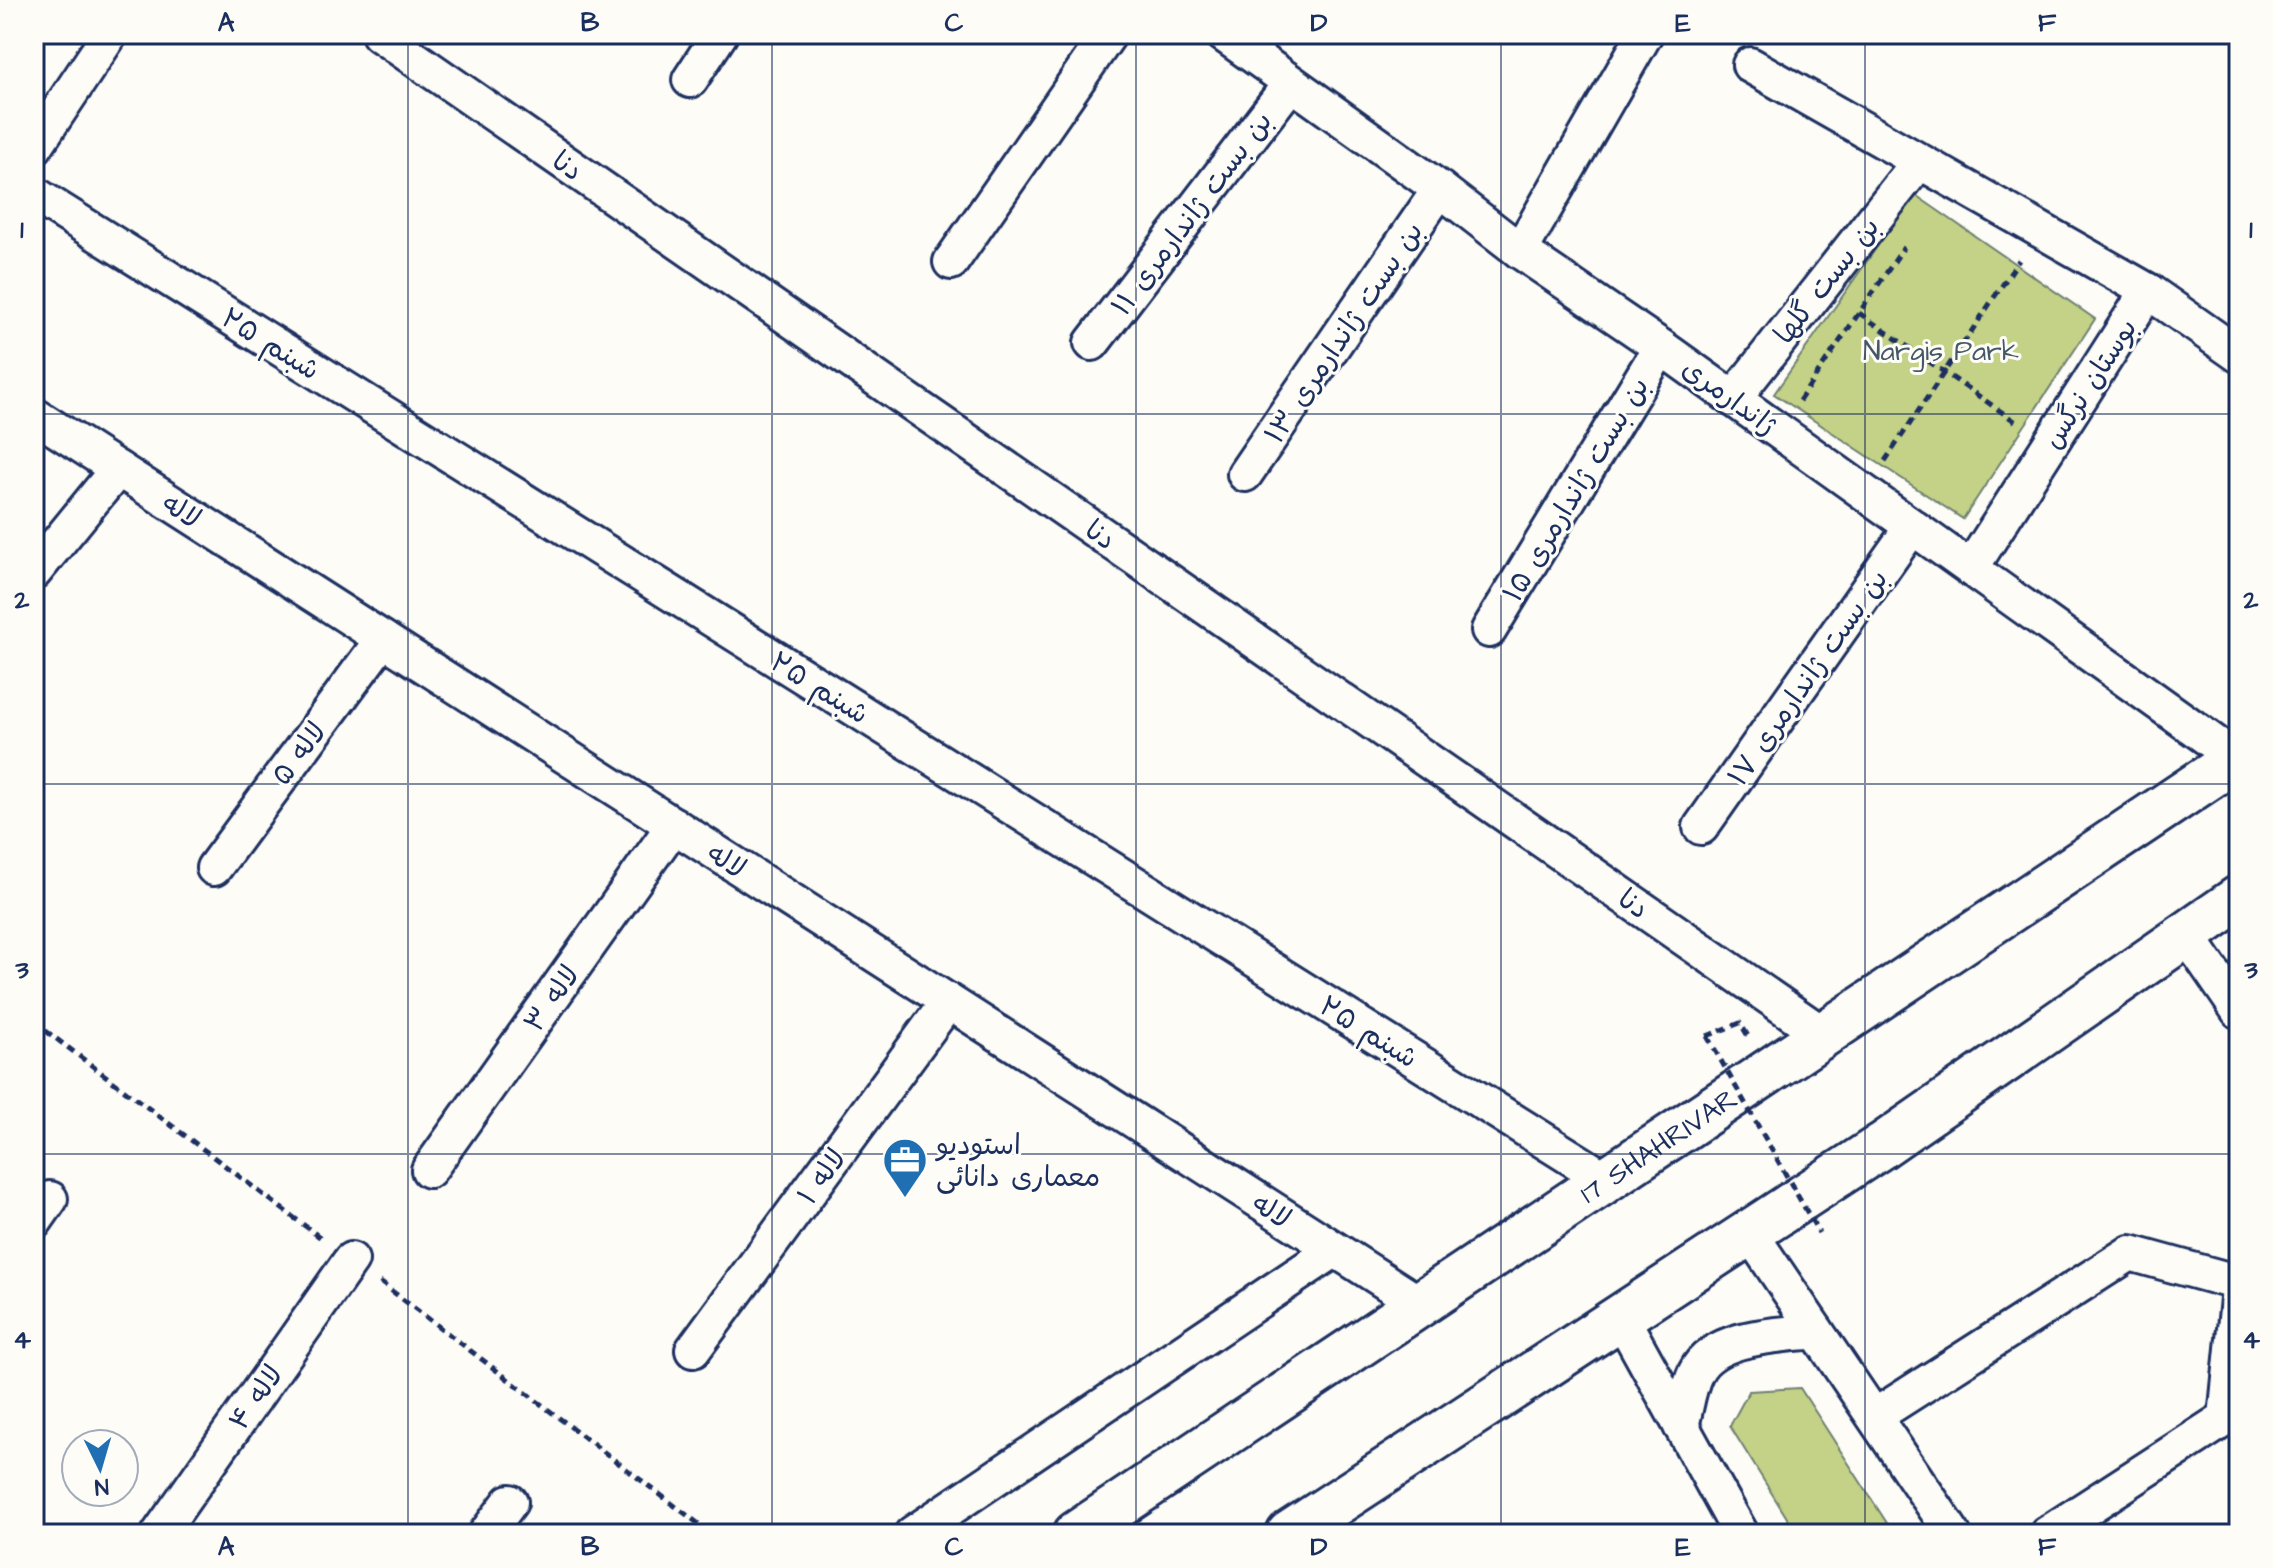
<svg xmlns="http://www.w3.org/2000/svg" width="2273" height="1568" font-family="'Architects Daughter','Playpen Sans Arabic',sans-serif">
  <rect width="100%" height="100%" fill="#fdfcf7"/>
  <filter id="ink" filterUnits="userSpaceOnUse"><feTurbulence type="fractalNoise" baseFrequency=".0125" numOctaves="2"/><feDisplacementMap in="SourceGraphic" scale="16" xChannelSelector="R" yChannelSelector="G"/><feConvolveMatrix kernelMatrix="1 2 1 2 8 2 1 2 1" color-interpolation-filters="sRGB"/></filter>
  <g filter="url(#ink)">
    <!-- green -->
    <g fill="#c3d286" stroke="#6f8072" stroke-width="2">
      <path d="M1914,194L2095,319L1963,519L1774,394Z"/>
      <path d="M1800,1388L1894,1534H1797L1730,1426L1749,1391Z"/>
    </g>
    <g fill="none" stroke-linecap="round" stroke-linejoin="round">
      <!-- street casing -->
      <g stroke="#1b2f5e" stroke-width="40">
        <g id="street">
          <path d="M379,34L1824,1035"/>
          <path d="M1223,34L1440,189L1520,251L1661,347L2237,759"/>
          <path d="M1750,65L2148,291"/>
          <path d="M690,80L720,34"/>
          <path d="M34,148L110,34"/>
          <path d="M34,194L1607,1180"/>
          <path d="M1520,251L1645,34"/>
          <path d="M951,262L1109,34"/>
          <path d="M1092,343L1291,83"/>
          <path d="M1733,399L1919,162"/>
          <path d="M34,415L1420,1304"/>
          <path d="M1245,474L1440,189"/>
          <path d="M1971,568L2148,291L2239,355"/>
          <path d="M34,572L118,469"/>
          <path d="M1489,630L1661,347"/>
          <path d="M1701,827L1912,527"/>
          <path d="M214,868L383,639"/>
          <path d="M2186,934L2239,1011"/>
          <path d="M429,1170L674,825"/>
          <path d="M34,1222L50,1199"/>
          <path d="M1750,1233L1953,1534"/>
          <path d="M1621,1317L1741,1534"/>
          <path d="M693,1350L948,1002"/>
          <path d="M1875,1416L2130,1253L2239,1283"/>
          <path d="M1681,1426C1686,1409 1688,1387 1696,1372C1714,1335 1781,1335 1816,1331"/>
          <path d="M159,1534L351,1260"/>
          <path d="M486,1534L510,1502"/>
          <path d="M912,1534L1334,1250"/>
          <path d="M2047,1534L2226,1418L2239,1289"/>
        </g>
      </g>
      <!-- primary casing -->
      <g stroke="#1b2f5e" stroke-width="50">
        <g id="primary">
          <path id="s1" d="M1076,1534L2239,757"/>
          <path d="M1289,1534L1883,1145L2239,898"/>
        </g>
      </g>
      <!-- path -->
      <g stroke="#1b2f5e" stroke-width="5" stroke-dasharray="8 6" stroke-linecap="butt">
        <path d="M1859,313L2019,424"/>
        <path d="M1799,401L1904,247"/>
        <path d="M1885,461L2019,260"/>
        <path d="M34,1022L321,1238"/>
        <path d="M1707,1036L1740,1023L1748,1036"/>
        <path d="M380,1282L712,1534"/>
      </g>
      <!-- street -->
      <use href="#street" stroke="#fdfcf7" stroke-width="34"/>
      <!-- primary -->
      <use href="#primary" stroke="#fdfcf7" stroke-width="44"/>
      <!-- path-bridge -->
      <path stroke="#1b2f5e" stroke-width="5" stroke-dasharray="8 6" stroke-linecap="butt" d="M1707,1036L1819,1233"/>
    </g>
  </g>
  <!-- grid -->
  <path fill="none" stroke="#1b2f5e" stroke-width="2" stroke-opacity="0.55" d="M408,34V1534M772,34V1534M1136,34V1534M1501,34V1534M1865,34V1534M34,414H2239M34,784H2239M34,1154H2239"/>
  <!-- icons -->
  <defs>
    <g id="office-pin" transform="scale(2.3)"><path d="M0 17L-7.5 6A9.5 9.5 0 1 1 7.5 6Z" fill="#1f6fb2" stroke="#fdfcf7"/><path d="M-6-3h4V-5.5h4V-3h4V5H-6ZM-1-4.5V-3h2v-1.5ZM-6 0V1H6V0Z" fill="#fff"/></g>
  </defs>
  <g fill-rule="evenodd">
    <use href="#office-pin" x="905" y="1160"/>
  </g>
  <g text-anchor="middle" stroke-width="6" stroke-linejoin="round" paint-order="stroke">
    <!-- street labels -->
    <g font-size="28" fill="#1b2f5e" stroke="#fdfcf7">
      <text transform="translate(568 165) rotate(35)" y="10">دنا</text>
      <text transform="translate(1191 213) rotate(-53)" y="10">بن بست ژاندارمری ۱۱</text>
      <text transform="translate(1826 280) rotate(-52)" y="10">بن بست گلها</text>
      <text transform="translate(1343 332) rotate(-56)" y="10">بن بست ژاندارمری ۱۳</text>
      <text transform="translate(271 343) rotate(32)" y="10">شبنم ۲۵</text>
      <text transform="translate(2089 383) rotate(-57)" y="10">بوستان نرگس</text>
      <text transform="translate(1730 396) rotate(36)" y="10">ژاندارمری</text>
      <text transform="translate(1575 489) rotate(-59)" y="10">بن بست ژاندارمری ۱۵</text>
      <text transform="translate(182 510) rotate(33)" y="10">لاله</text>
      <text transform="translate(1101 534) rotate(35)" y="10">دنا</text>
      <text transform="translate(1807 677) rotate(-55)" y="10">بن بست ژاندارمری ۱۷</text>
      <text transform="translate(820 687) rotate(32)" y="10">شبنم ۲۵</text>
      <text transform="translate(298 753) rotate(-53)" y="10">لاله ۵</text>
      <text transform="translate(727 860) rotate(33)" y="10">لاله</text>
      <text transform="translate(1634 903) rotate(35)" y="10">دنا</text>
      <text transform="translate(551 998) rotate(-55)" y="10">لاله ۳</text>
      <text transform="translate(1369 1031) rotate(32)" y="10">شبنم ۲۵</text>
      <text dy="10" stroke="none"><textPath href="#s1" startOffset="700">17 SHAHRIVAR</textPath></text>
      <text transform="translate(821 1176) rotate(-54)" y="10">لاله ۱</text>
      <text transform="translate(1272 1210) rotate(33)" y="10">لاله</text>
      <text transform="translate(255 1397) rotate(-55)" y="10">لاله ۴</text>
    </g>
    <!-- park labels -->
    <g font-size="28" fill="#455868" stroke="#fdfcf7">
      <text x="1941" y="360">Nargis Park</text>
    </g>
    <!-- poi labels -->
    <g font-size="28" fill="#1b2f5e" stroke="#fdfcf7" text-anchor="start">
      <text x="936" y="1154">استودیو<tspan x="936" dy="32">معماری دانائی</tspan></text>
    </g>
  </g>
  <!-- margin -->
  <rect width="2273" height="1568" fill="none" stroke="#fdfcf7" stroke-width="88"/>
  <!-- north arrow -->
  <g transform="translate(100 1468) rotate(175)"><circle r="38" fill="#fdfcf7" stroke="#a3aaba" stroke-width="2"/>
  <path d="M0-6L14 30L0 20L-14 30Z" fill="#1f6fb2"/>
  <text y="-12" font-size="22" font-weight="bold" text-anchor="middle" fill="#1b2f5e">N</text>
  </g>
  <rect x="44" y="44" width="2185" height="1480" fill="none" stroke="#1b2f5e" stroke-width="3"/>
  <g font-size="26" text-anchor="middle" font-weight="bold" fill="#1b2f5e">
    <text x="226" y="31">A</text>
    <text x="590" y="31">B</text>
    <text x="954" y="31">C</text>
    <text x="1319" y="31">D</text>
    <text x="1683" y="31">E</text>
    <text x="2047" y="31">F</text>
    <text x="22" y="238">1</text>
    <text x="2251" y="238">1</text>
    <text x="22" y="608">2</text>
    <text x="2251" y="608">2</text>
    <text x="22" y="978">3</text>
    <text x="2251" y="978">3</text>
    <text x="22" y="1348">4</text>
    <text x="2251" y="1348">4</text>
    <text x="226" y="1555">A</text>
    <text x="590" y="1555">B</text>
    <text x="954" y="1555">C</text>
    <text x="1319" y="1555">D</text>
    <text x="1683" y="1555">E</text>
    <text x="2047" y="1555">F</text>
  </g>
</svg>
